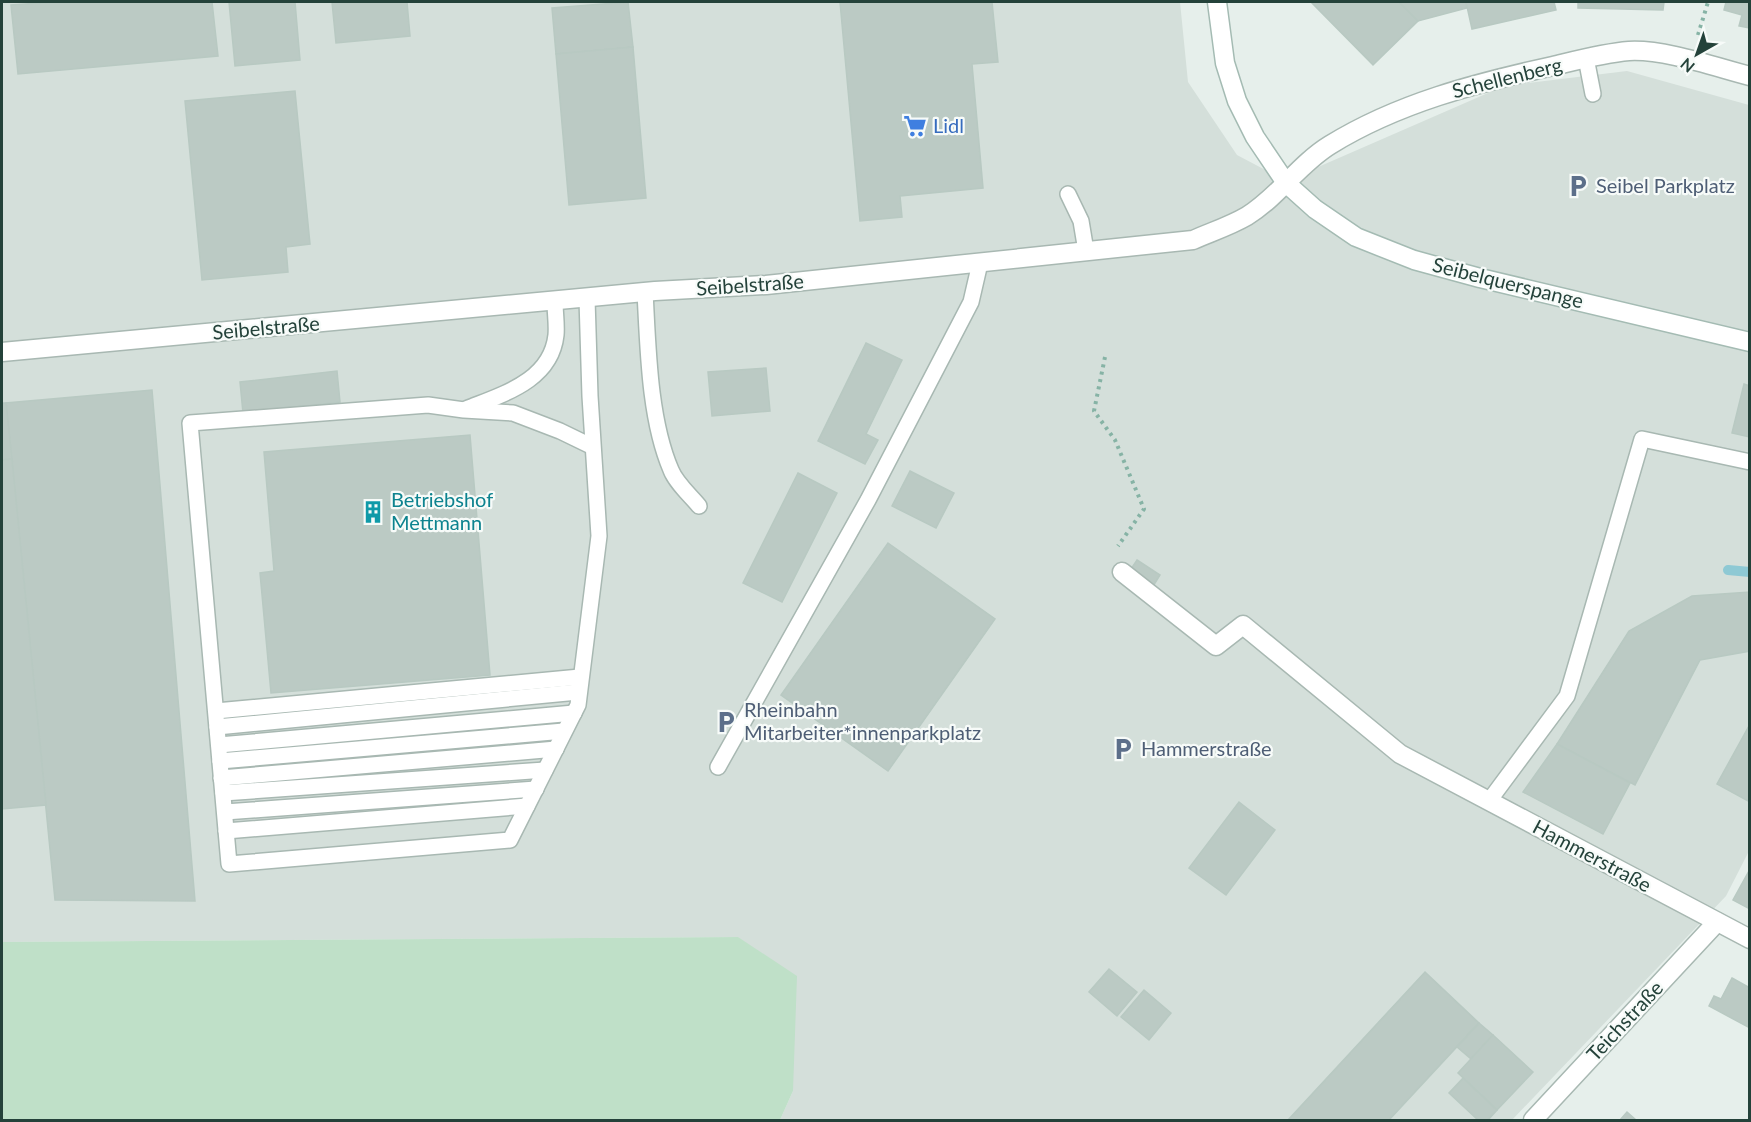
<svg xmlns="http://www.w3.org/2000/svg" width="1751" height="1122" font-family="Lato,sans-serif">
  <rect width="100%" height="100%" fill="#e6efeb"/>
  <!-- built -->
  <path fill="#d4dfda" d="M2,2H1180L1188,82L1237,155L1286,181L1504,86L1627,71L1749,105V851L1726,896L1512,1120H780L793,1091L738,937L2,942Z"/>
  <!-- green -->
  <path fill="#bfe0c8" d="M738,937L797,976L793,1091L780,1120H2V942Z"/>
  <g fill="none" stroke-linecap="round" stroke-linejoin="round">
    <!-- stream -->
    <path stroke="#8ec9d4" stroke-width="10" d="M1728,570L1750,572"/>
  </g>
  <!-- building -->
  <g fill="#bbcac4" stroke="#b8c9c2" stroke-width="1.5">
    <path d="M54,2H212L218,56L18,74L11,5Z"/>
    <path d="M229,2H295L300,60L235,66Z"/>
    <path d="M332,2H407L410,36L336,43Z"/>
    <path d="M628,2L633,47L556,54L552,8Z"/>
    <path d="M840,2H992L998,62L972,64L983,188L900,196L902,217L860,221Z"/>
    <path d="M1311,2H1399L1418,21L1373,65Z"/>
    <path d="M1399,2H1466L1467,8L1418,21Z"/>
    <path d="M1466,2H1554L1556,10L1472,29Z"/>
    <path d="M1578,2H1664L1663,10L1578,8Z"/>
    <path d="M1726,2H1750V28L1739,26L1742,15L1724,10Z"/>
    <path d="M633,47L646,198L569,205L556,54Z"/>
    <path d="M295,91L310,244L286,247L288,272L202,280L185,101Z"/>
    <path d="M866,343L902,360L866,434L878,440L865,464L818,441Z"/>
    <path d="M766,368L770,411L712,416L708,372Z"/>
    <path d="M337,371L340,402L243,413L240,382Z"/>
    <path d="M1744,384L1750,386V437L1732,433Z"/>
    <path d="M152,390L195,901L55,900L6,403Z"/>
    <path d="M2,403H6L12,459L2,460Z"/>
    <path d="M470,435L490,675L271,693L260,573L274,571L264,452Z"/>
    <path d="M12,459L46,805L2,809V460Z"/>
    <path d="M910,471L954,493L936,528L892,506Z"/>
    <path d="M798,473L837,493L782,602L743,583Z"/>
    <path d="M888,543L995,619L888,771L781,695Z"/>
    <path d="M1137,560L1160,575L1152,588L1129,572Z"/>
    <path d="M1750,592V651L1700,660L1635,785L1557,744L1629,631L1692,596Z"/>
    <path d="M1750,724V802L1717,784Z"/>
    <path d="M1557,744L1630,783L1603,834L1523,792Z"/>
    <path d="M1239,802L1275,830L1226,895L1189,868Z"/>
    <path d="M1750,869V909L1733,900Z"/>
    <path d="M1109,969L1137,992L1117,1016L1089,992Z"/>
    <path d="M1425,972L1479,1023L1389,1120H1288Z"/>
    <path d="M1732,978L1750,988V1028L1709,1006L1714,996L1721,999Z"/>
    <path d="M1144,990L1171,1013L1149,1040L1121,1017Z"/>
    <path d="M1479,1023L1493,1035L1471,1059L1457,1047Z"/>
    <path d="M1493,1035L1533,1072L1497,1110L1458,1073Z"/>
    <path d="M1463,1078L1497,1110L1488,1120H1478L1449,1093Z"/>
    <path d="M1627,1112L1636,1120H1620Z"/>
  </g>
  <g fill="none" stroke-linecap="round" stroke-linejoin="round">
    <!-- lane casing -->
    <g stroke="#a8b8b2" stroke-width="18">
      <g id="lane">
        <path d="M1586,58L1593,94"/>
        <path d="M1068,194L1081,221L1086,251"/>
        <path d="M645,292C648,347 649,419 671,470C676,483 690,495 699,506"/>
        <path d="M587,299L590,396L599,536L578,705L510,840L229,864L190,423L428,405L464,410L513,413L560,431L593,447"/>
        <path d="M466,409C503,394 551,381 556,335C557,324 555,313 555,302"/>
        <path d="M216,711L580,677"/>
        <path d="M217,727L578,692"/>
        <path d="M219,745L574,713"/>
        <path d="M220,761L564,731"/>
        <path d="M718,767L868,500L971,302L980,263"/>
        <path d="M221,778L556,749"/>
        <path d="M223,793L545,770"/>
        <path d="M1489,801L1567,696L1642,439L1750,462"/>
        <path d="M225,812L536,789"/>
        <path d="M226,831L527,806"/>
      </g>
    </g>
    <!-- street casing -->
    <g stroke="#a8b8b2" stroke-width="21">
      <g id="street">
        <path d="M2,352L655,291L766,285L1193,240C1211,232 1230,226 1247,216C1278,197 1299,164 1330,145C1398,103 1476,83 1553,66C1578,60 1604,53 1629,51C1665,49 1715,67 1750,76"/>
        <path d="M1122,572L1216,646L1243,625L1400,754L1750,939"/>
        <path d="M1533,1120L1717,922"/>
      </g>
    </g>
    <!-- secondary casing -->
    <g stroke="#a4bbb3" stroke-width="21">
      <path id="secondary" d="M1217,2L1225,63L1237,101L1255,137L1286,183L1315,209L1356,237L1414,260L1480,278L1750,342"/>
    </g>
    <!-- path -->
    <g stroke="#86b3a5" stroke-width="4" stroke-dasharray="3 4.5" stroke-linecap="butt">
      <path d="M1698,35L1708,2"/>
      <path d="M1105,357L1094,411L1115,440L1144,509L1118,546"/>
    </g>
    <!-- lane -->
    <use href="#lane" stroke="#fff" stroke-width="15"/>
    <!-- street -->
    <use href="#street" stroke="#fff" stroke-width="18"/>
    <!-- secondary -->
    <use href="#secondary" stroke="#fff" stroke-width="18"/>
  </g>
  <!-- icons -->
  <defs>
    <g id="supermarket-bare" transform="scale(1.8)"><path d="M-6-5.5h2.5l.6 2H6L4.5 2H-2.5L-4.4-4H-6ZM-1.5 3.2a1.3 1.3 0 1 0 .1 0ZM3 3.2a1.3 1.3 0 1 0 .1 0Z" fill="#3f7fe0" stroke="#f7fbf9" stroke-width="2.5" paint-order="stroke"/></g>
    <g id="parking-bare" transform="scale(1.8)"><path d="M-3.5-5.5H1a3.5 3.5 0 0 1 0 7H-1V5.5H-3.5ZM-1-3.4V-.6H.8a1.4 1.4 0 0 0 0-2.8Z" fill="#5c6f8a" stroke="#f7fbf9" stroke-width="2.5" paint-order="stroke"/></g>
    <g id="building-bare" transform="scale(1.8)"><path d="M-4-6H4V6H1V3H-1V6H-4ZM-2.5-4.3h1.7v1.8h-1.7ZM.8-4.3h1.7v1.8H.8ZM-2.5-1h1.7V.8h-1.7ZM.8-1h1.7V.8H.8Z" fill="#0f9aa8" stroke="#f7fbf9" stroke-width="2.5" paint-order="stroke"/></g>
  </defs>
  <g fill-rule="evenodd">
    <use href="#supermarket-bare" x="915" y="126"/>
    <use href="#parking-bare" x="1578" y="186"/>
    <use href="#building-bare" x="373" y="512"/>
    <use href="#parking-bare" x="726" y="722"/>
    <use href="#parking-bare" x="1123" y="749"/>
  </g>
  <g text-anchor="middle" stroke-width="4.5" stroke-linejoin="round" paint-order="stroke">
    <!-- street labels -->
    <g font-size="20" fill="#24423a" stroke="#f7fbf9">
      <text transform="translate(1507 78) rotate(-14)" y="7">Schellenberg</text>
      <text transform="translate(1508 283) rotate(14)" y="7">Seibelquerspange</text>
      <text transform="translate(750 285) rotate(-4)" y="7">Seibelstraße</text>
      <text transform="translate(266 328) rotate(-5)" y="7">Seibelstraße</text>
      <text transform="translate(1592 856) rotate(28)" y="7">Hammerstraße</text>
      <text transform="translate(1625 1021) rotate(-47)" y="7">Teichstraße</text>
    </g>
    <!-- shop labels -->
    <g font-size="20" fill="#366cbe" stroke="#f7fbf9" text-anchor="start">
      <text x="933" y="133">Lidl</text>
    </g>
    <!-- service labels -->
    <g font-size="20" fill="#4e5e75" stroke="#f7fbf9" text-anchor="start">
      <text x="1596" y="193">Seibel Parkplatz</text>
      <text x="744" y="717">Rheinbahn<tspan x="744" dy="23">Mitarbeiter*innenparkplatz</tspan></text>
      <text x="1141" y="756">Hammerstraße</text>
    </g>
    <!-- culture labels -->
    <g font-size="20" fill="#0d838f" stroke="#f7fbf9" text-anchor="start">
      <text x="391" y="507">Betriebshof<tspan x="391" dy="23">Mettmann</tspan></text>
    </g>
  </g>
  <!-- border -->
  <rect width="1751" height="1122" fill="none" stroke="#24423a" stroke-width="6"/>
  <!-- north arrow -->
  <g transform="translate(1697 54) rotate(220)" stroke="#f7fbf9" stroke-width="4.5" paint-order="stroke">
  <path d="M0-4.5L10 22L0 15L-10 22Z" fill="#24423a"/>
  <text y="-9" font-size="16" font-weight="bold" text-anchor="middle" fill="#24423a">N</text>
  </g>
</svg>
